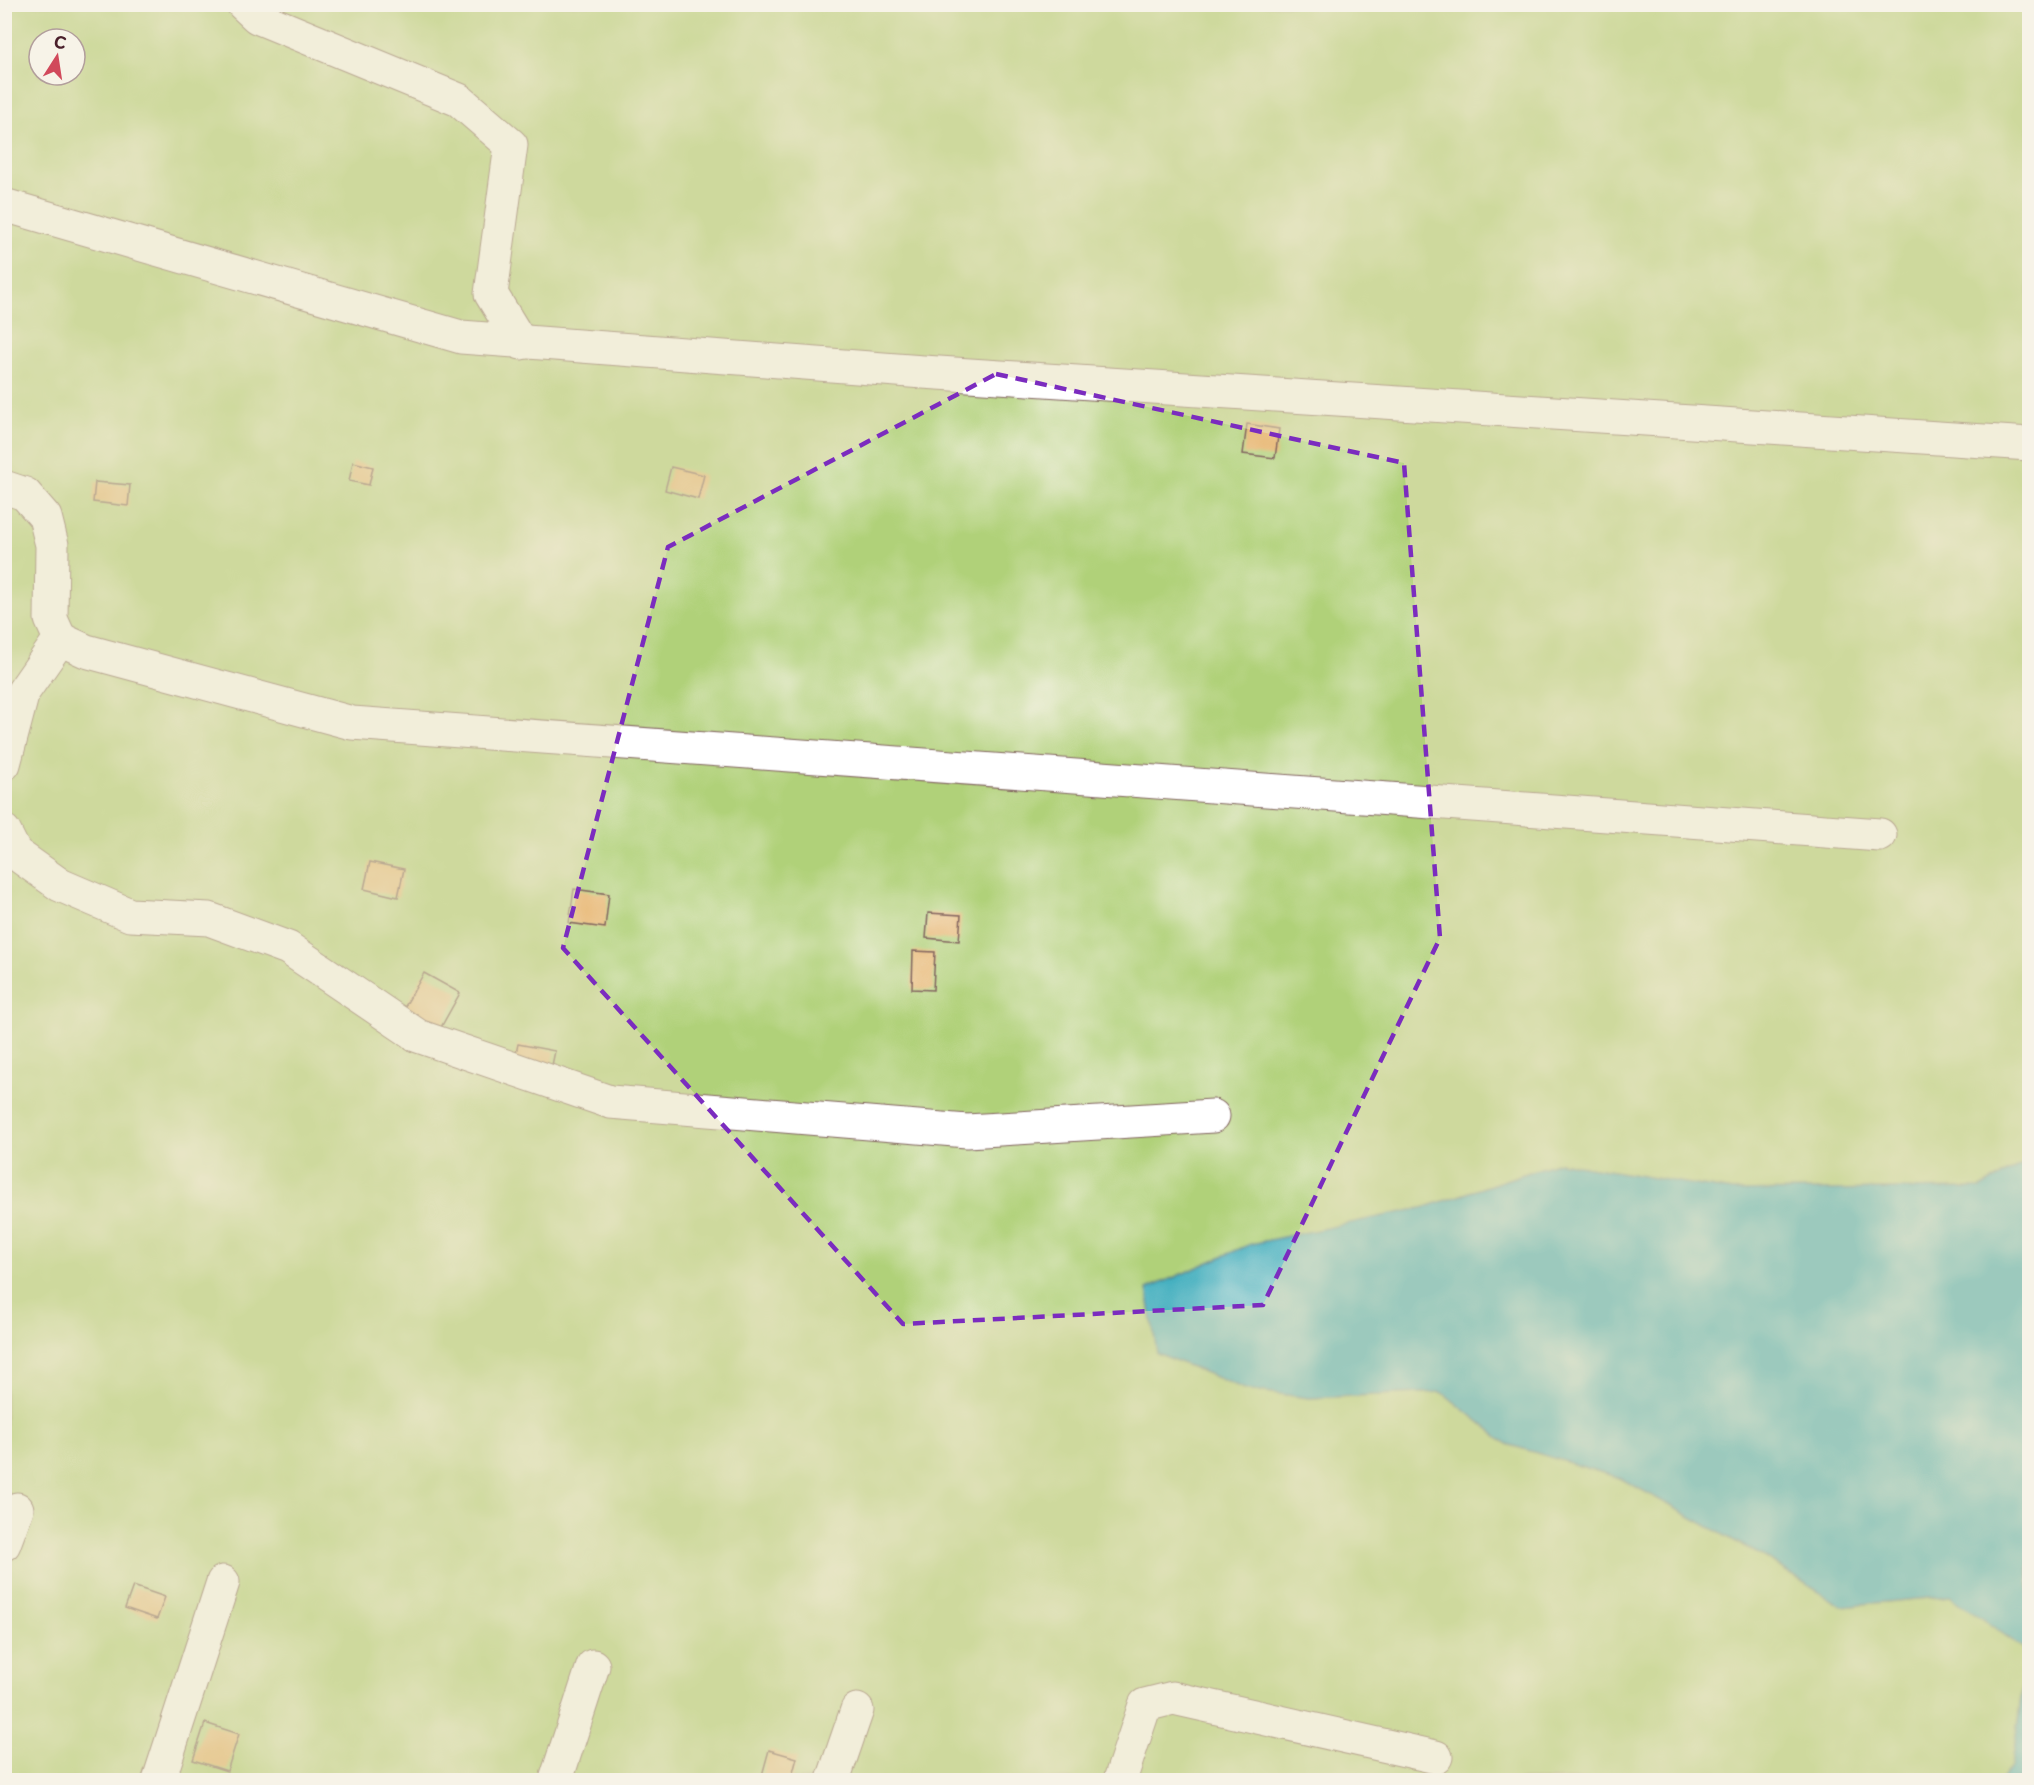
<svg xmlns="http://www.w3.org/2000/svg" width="2034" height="1785" font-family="'Playpen Sans',sans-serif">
  <rect width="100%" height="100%" fill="#f7f3e8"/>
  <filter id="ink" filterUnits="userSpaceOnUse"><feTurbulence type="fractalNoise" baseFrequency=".0167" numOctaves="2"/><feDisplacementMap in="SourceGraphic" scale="12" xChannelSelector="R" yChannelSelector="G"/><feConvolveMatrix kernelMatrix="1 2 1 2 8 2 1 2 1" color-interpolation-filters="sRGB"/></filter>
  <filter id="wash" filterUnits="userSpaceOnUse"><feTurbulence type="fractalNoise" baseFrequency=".008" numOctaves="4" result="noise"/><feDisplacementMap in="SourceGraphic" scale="24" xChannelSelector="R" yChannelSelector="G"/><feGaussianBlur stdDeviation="1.35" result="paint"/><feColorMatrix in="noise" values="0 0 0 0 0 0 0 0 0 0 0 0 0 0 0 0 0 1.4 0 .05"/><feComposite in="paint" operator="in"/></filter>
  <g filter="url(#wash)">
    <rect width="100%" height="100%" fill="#e7e0bc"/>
    <!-- green -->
    <path fill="#b0d179" stroke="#7d7852" stroke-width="1.5" fill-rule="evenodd" d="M5,5H2029V1161L1980,1188L1732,1191L1559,1162L1426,1207L1157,1353L1245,1389L1309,1398L1442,1392L1507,1444L1620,1478L1764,1557L1841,1606L1950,1596L2027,1651L2012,1767L2000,1780H5ZM39,39H75V75H39Z"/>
    <!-- water -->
    <path fill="#41aebf" stroke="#466675" stroke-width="1.5" d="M2029,1161V1780H2000L2012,1767L2027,1651L1950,1596L1841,1606L1764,1557L1620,1478L1507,1444L1442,1392L1309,1398L1245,1389L1157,1353L1147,1289L1251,1244L1426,1207L1559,1162L1732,1191L1980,1188Z"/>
    <g id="blocks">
      <!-- building -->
      <g fill="#e7b26b">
        <path d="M1247,424L1279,429L1275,458L1243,454Z"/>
        <path d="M353,462L373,467L369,485L349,481Z"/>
        <path d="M671,467L704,475L698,499L665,490Z"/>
        <path d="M95,482L130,485L128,506L93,502Z"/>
        <path d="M370,862L404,869L398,897L364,889Z"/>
        <path d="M574,889L609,894L605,928L569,923Z"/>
        <path d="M928,913L961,915L959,941L926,938Z"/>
        <path d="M913,951L935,952L933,990L912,989Z"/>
        <path d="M424,973L460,993L435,1038L399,1017Z"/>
        <path d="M518,1044L555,1051L550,1075L513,1067Z"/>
        <path d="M133,1586L165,1597L157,1619L125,1608Z"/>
        <path d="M205,1723L239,1734L227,1771L193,1760Z"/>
        <path d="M769,1750L797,1758L791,1780L761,1779Z"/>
      </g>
    </g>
  </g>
  <g filter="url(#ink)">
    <use href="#blocks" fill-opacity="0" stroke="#81635e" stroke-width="1.5"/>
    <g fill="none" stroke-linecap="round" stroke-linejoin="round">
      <!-- minor casing -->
      <g stroke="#81635e" stroke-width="35">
        <g id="minor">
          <path d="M243,4L257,17L459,100L511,145L491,294L521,343"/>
          <path d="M4,205L461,337L923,372L2030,444"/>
          <path d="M4,487L25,494L45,517L52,545L51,619L60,639L23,692L4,764"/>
          <path d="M60,639L86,651L352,723L1880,835"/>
          <path d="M4,831L15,853L60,885L130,915L209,919L288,948L418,1036L610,1102L967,1131L1213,1116"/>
          <path d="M4,1544L17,1509"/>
          <path d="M159,1780L223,1582"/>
          <path d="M556,1780L593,1666"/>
          <path d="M833,1780L857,1710"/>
          <path d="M1120,1780L1145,1705L1173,1698L1436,1757"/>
        </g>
      </g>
      <!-- minor -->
      <use href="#minor" stroke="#fff" stroke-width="33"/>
    </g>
  </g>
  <!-- marked area -->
  <path d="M0 0H2034V1785H0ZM996,374L1404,463L1440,938L1263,1305L903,1324L563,948L668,547Z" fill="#e7e0bc" fill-opacity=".55" fill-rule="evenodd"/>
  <path fill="none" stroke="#7b2cbf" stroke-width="4.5" stroke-dasharray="12 8" stroke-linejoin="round" d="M996,374L1404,463L1440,938L1263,1305L903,1324L563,948L668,547Z"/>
  <!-- margin -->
  <rect width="2034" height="1785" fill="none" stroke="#f7f3e8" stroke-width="24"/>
  <!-- north arrow -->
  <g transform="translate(57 57) rotate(12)"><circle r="28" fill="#f7f3e8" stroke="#b29e9c" stroke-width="1.5"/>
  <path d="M0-4.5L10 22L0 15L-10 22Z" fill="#d1495b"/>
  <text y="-9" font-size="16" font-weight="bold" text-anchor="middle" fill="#4a1f2b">С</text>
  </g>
</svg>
